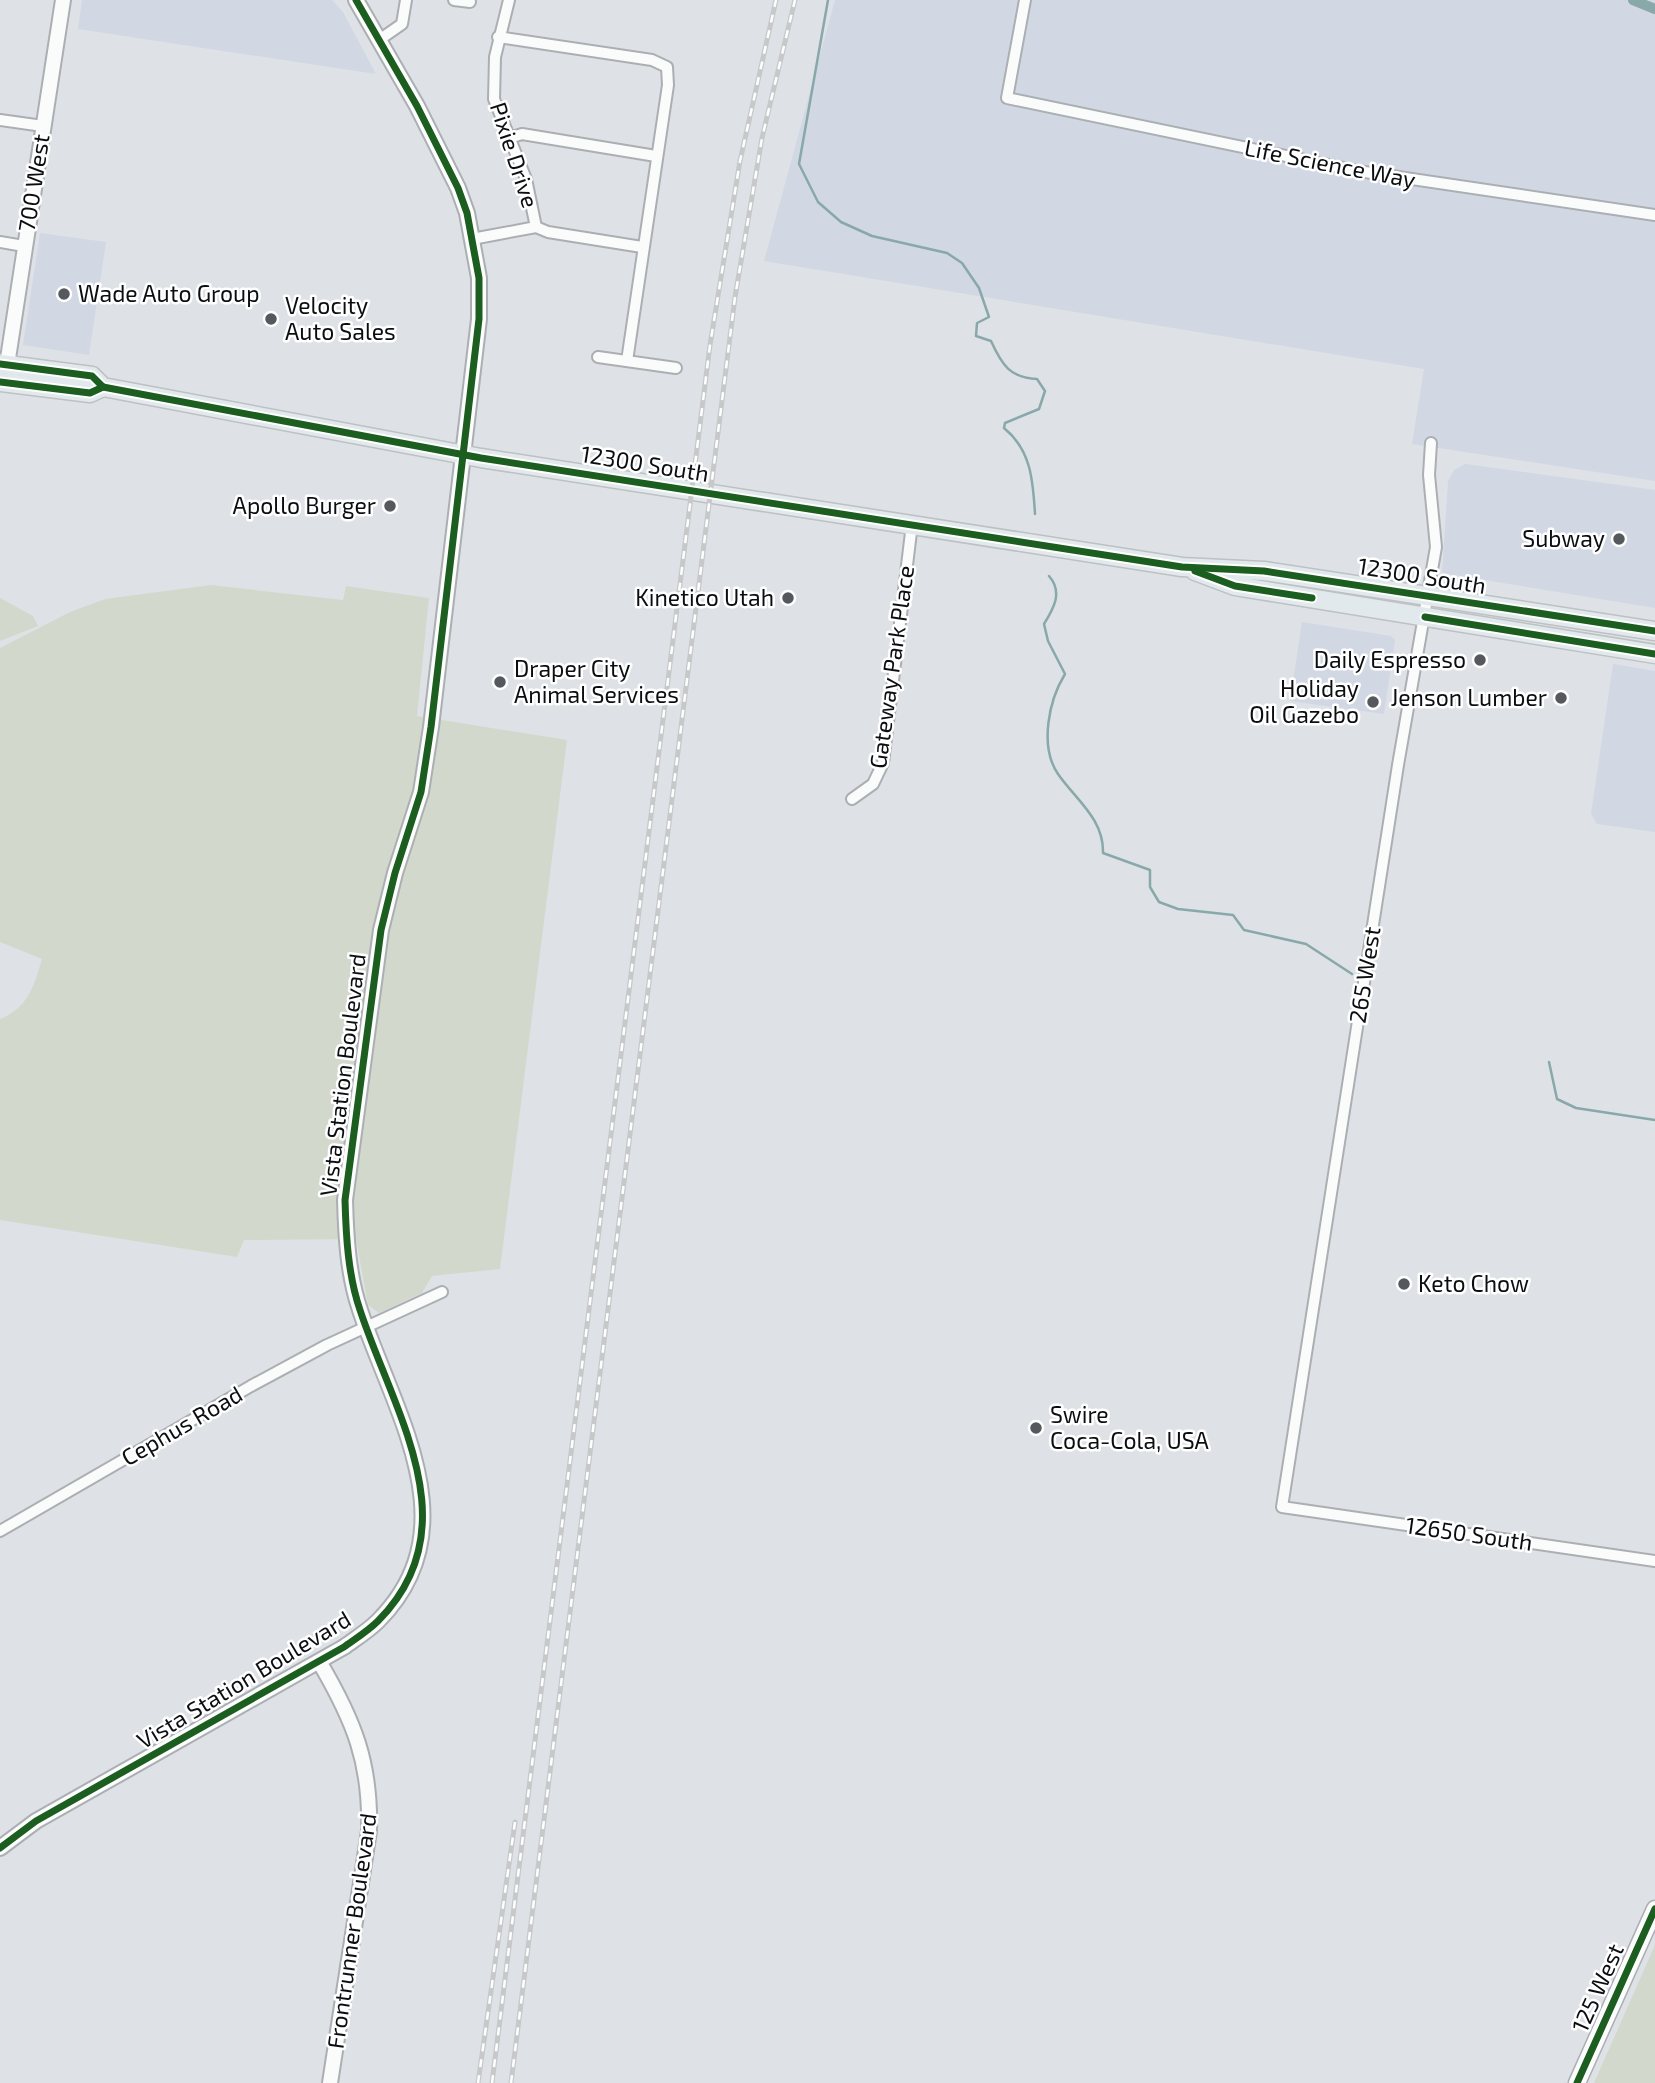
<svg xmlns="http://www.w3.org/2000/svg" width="1655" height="2083" font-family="'Exo 2',sans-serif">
  <rect width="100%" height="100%" fill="#dee2e6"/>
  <!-- built -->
  <g fill="#d1d8e3">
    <path d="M82,0H332L343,12L376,74L78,29Z"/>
    <path d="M835,0H1655V481L1412,444L1424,369L764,261Z"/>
    <path d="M40,233L106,242L89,355L23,345Z"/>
    <path d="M1465,464L1655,490V608L1442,573L1448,481L1454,470Z"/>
    <path d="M1302,622L1391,636L1395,640L1384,714L1290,701Z"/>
    <path d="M1613,664L1655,671V832L1597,824L1591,814Z"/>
  </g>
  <!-- green -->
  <g fill="#d3d8cd">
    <path d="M211,585L343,600L346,586L429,598L417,716L567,740L500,1269L432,1276L422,1293L379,1313L368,1305L356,1239L244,1240L237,1257L0,1220V1019C28,1008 34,986 42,959L0,942V648L70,612L105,599Z"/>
    <path d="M0,598L33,616L38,626L0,641Z"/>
    <path d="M1655,1945V2083H1594Z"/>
  </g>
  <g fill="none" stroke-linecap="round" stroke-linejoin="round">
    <!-- stream -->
    <g stroke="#89a8aa" stroke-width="2.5">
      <path d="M828,0L799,164L818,202L841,222L872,236L947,253L962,263L979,288L989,317L977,323L976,336L991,341C1002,365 1010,378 1037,379L1045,391L1039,409L1005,423L1004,428C1031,450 1033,480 1035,514"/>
      <path d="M1049,576C1063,592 1054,608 1044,624L1048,641L1065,674C1049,700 1039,746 1058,774C1076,800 1104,819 1103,853L1150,870V887L1159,902L1178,909L1233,915L1244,930L1306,944L1352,974"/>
      <path d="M1549,1062L1557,1099L1576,1108L1655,1120"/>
    </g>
    <!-- canal -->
    <path stroke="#89a8aa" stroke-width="10" d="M1633,0L1655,9"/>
    <!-- minor casing -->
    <g stroke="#acafb2" stroke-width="14">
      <g id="minor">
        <path d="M454,0L470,2"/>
        <path d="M509,0L495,57L494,99L526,179L536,227"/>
        <path d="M1025,0L1007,98L1358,171L1655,215"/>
        <path d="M498,37L652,60L667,67L668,85L627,361"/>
        <path d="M379,40L402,24L406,0"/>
        <path d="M0,120L43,126"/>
        <path d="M509,138L522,134L656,156"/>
        <path d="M472,239L536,227L548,232L642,247"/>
        <path d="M0,242L24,246"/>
        <path d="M598,357L676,368"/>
        <path d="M1431,443L1429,475L1436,547L1398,765L1282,1507L1655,1561"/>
        <path d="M852,799L873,784L883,763L912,524"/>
        <path d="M0,1531L251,1386L327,1345L442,1292"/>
      </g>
    </g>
    <!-- tertiary casing -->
    <g stroke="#acafb2" stroke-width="18">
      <g id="tertiary">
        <path d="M7,365L63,0"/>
        <path d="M320,1663C354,1721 371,1763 369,1831L330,2083"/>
        <path d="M0,1848L36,1821L344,1647C355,1639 368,1631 378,1621C472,1527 393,1411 360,1310C348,1275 346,1236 345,1200L381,930L395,873L421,792L431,727L479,319V278L467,213L458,188L417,106L356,0"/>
      </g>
    </g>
    <!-- secondary casing -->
    <g stroke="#acafb2" stroke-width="19">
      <path id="secondary" d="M1577,2083L1655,1909"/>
    </g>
    <!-- primary casing -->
    <g stroke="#bec0c2" stroke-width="21">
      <g id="primary">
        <path d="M0,364L92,376L103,387L481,458L1182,567L1264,571L1655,631"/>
        <path d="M0,382L90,393L103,387"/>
        <path d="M1195,571L1235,586L1655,654"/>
      </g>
    </g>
    <!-- minor -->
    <use href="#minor" stroke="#fafbfb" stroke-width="10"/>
    <!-- tertiary -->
    <use href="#tertiary" stroke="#fafbfb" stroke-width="14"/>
    <!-- secondary -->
    <use href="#secondary" stroke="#fafbfb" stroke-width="16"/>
    <!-- primary -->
    <use href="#primary" stroke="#e1e9ec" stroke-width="18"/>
    <!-- rail casing -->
    <g stroke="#c6c8c9" stroke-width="5">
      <g id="rail">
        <path d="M478,2083L515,1822"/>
        <path d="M492,2083L710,345L740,161L776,0"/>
        <path d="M511,2083L735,297L762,138L795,0"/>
      </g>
    </g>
    <!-- rail -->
    <use href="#rail" stroke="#fff" stroke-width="2.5" stroke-dasharray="8" stroke-linecap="butt"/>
    <!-- cycleway casing -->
    <g stroke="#fff" stroke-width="11">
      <g id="cycleway">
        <path d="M0,364L92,376L103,387L481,458L1182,567L1264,571L1655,631"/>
        <path d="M0,382L90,393L103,387"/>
        <path d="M1195,571L1235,586L1312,598"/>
        <path d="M1425,617L1655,654"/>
        <path d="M0,1848L36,1821L344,1647C355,1639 368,1631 378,1621C472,1527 393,1411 360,1310C348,1275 346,1236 345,1200L381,930L395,873L421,792L431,727L479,319V278L467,213L458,188L417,106L356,0"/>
        <path d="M1577,2083L1655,1909"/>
      </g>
    </g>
    <!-- cycleway -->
    <use href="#cycleway" stroke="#1b5e20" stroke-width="7"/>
  </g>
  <!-- markers -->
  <g fill="#55585c" stroke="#fff" stroke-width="2.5">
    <circle cx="64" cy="294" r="7"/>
    <circle cx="271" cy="319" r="7"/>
    <circle cx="390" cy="506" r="7"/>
    <circle cx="1619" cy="539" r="7"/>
    <circle cx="788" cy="598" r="7"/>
    <circle cx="1480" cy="660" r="7"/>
    <circle cx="500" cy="682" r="7"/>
    <circle cx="1561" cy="698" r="7"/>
    <circle cx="1373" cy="702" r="7"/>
    <circle cx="1404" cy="1284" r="7"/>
    <circle cx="1036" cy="1428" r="7"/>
  </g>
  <g text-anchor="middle" stroke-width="5" stroke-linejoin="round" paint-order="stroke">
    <!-- street labels -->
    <g font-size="23" fill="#0b0e11" stroke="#fff">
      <text transform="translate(514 155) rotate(72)" y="8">Pixie Drive</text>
      <text transform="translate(1330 164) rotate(11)" y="8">Life Science Way</text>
      <text transform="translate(34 183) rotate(-81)" y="8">700 West</text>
      <text transform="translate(645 464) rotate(9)" y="8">12300 South</text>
      <text transform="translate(1422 576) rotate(9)" y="8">12300 South</text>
      <text transform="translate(892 667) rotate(-82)" y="8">Gateway Park Place</text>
      <text transform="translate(1365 975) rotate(-81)" y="8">265 West</text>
      <text transform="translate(343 1075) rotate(-83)" y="8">Vista Station Boulevard</text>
      <text transform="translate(182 1426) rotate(-30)" y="8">Cephus Road</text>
      <text transform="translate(1469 1534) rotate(8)" y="8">12650 South</text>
      <text transform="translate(244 1680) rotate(-31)" y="8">Vista Station Boulevard</text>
      <text transform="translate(352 1931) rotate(-82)" y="8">Frontrunner Boulevard</text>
      <text transform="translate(1598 1988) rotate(-66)" y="8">125 West</text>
    </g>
    <!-- poi labels -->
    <g font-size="23" fill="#0b0e11" stroke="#fff" text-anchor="end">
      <text x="78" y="302" text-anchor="start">Wade Auto Group</text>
      <text x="285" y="314" text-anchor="start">Velocity<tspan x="285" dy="26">Auto Sales</tspan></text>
      <text x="376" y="514">Apollo Burger</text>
      <text x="1605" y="547">Subway</text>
      <text x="774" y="606">Kinetico Utah</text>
      <text x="1466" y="668">Daily Espresso</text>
      <text x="514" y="677" text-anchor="start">Draper City<tspan x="514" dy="26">Animal Services</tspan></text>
      <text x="1359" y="697">Holiday<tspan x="1359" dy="26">Oil Gazebo</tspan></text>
      <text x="1547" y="706">Jenson Lumber</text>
      <text x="1418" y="1292" text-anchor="start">Keto Chow</text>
      <text x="1050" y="1423" text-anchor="start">Swire<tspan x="1050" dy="26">Coca-Cola, USA</tspan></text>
    </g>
  </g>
</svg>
